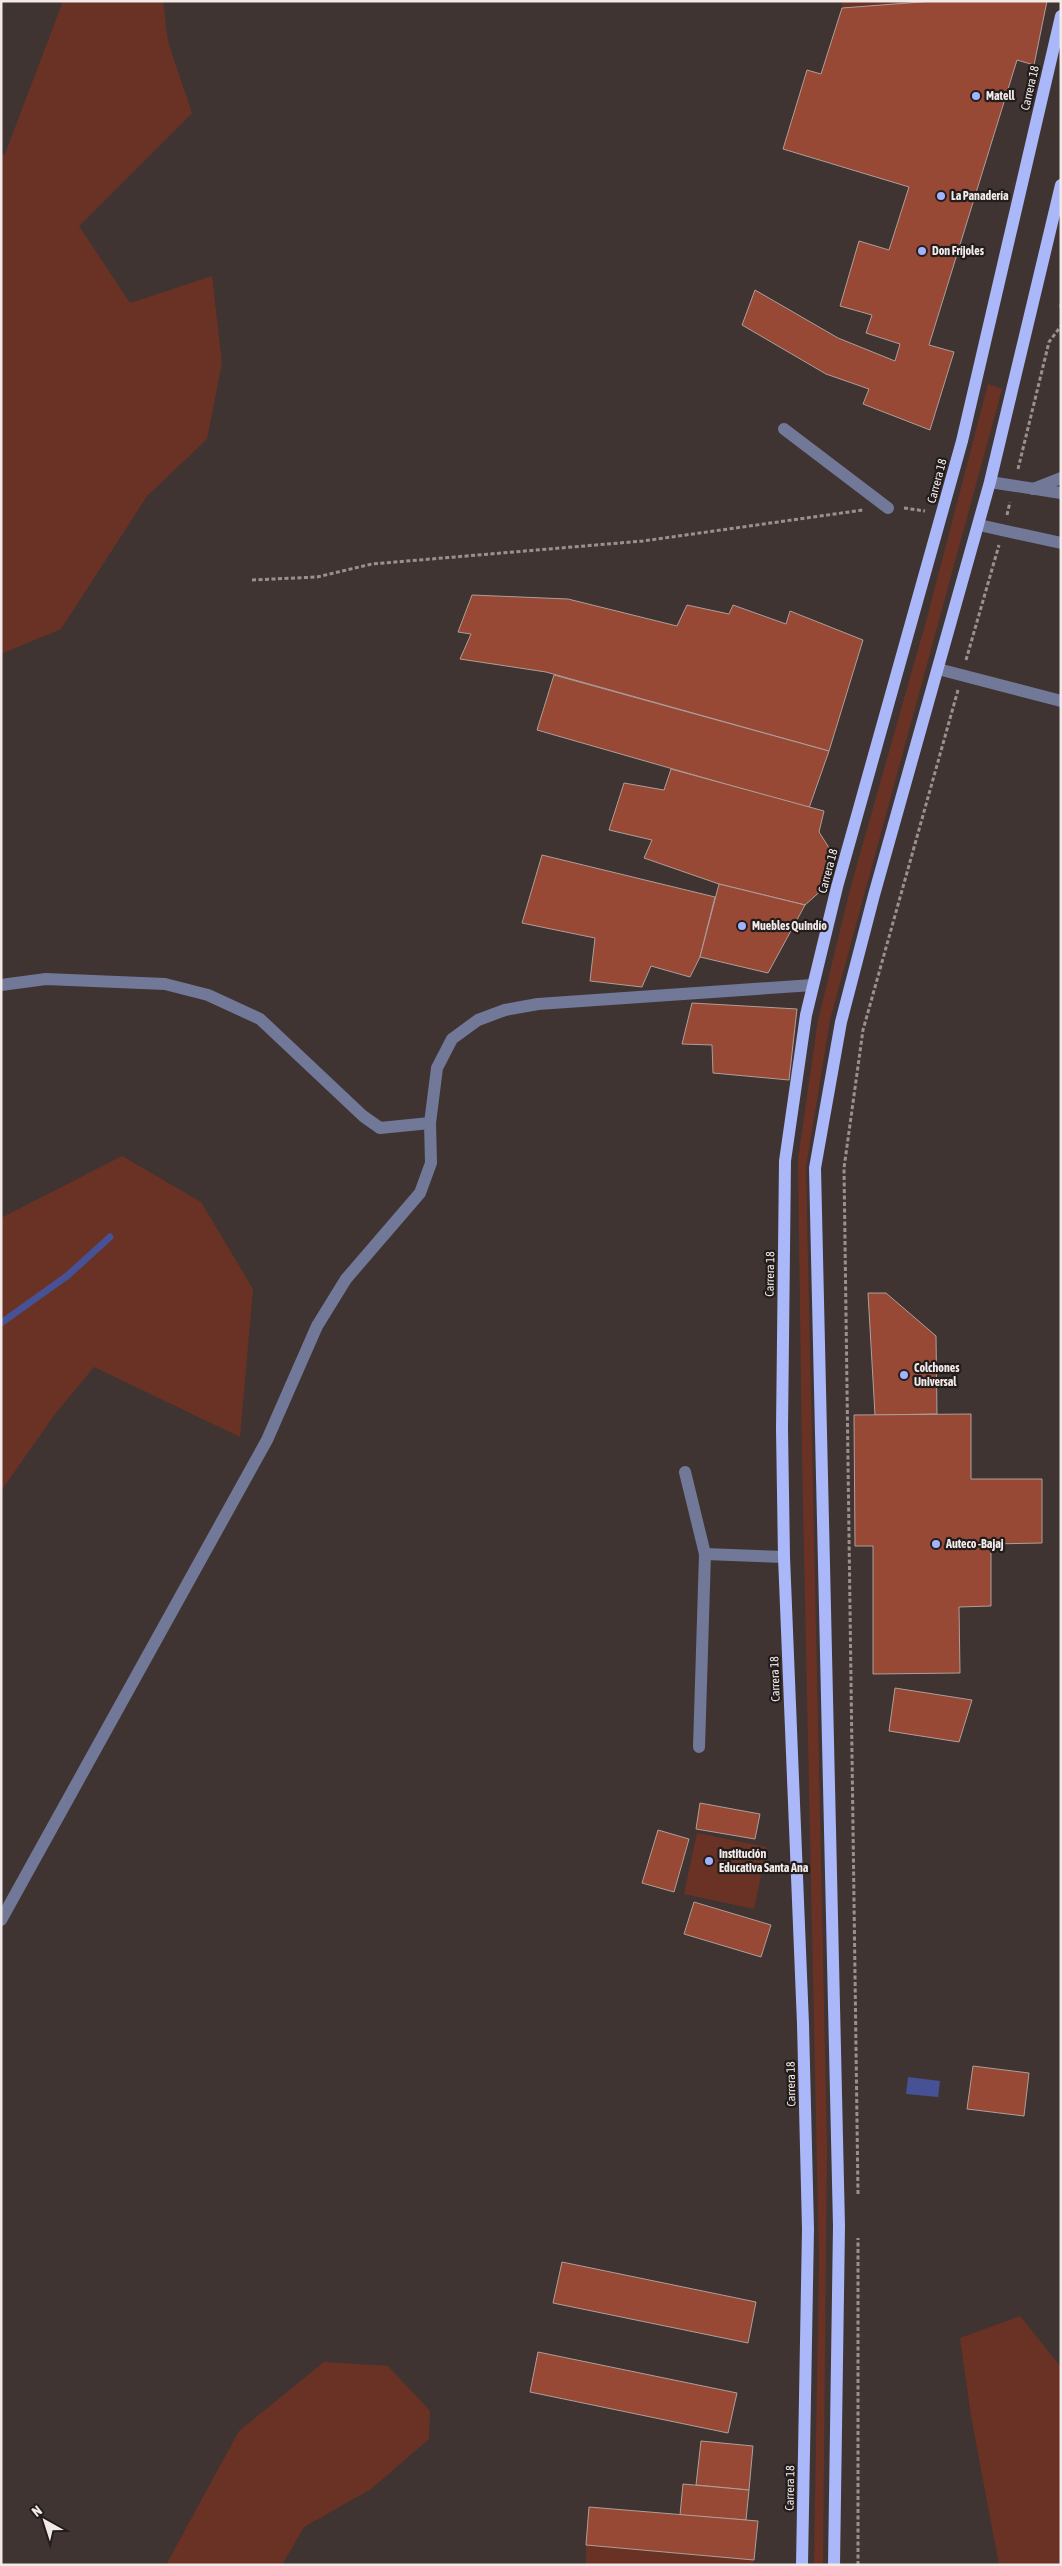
<svg xmlns="http://www.w3.org/2000/svg" width="1062" height="2566" font-family="'Asap Condensed',sans-serif">
  <rect width="100%" height="100%" fill="#3f3431"/>
  <!-- green -->
  <g fill="#6a3224">
    <path d="M63,1H163L168,42L192,113L79,226L130,303L212,276L222,363L207,439L147,496L61,629L1,654V157L5,154Z"/>
    <path d="M841,1H934L843,8Z"/>
    <path d="M988,384L1002,389L830,1020L806,1167L827,2144L823,2565H814L819,2259L802,1459L798,1159L818,1020L852,882L927,618Z"/>
    <path d="M122,1156L201,1202L253,1289L240,1437L94,1367L55,1414L1,1491V1218Z"/>
    <path d="M697,1833L767,1847L754,1909L684,1894Z"/>
    <path d="M1020,2316L1061,2367V2565H999L971,2416L960,2338Z"/>
    <path d="M324,2362L388,2366L430,2411L429,2439L371,2489L304,2527L282,2565H166L239,2431Z"/>
    <path d="M586,2545L754,2560L753,2565H586Z"/>
  </g>
  <!-- water -->
  <path fill="#475196" d="M908,2077L940,2081L938,2097L906,2094Z"/>
  <g fill="none" stroke-linecap="round" stroke-linejoin="round">
    <!-- stream -->
    <path stroke="#475196" stroke-width="7" d="M1,1323L67,1276L110,1237"/>
  </g>
  <!-- building -->
  <g fill="#984935" stroke="#ad9f9b">
    <path d="M934,1H1047L1034,65L1017,60L929,345L954,352L930,430L863,404L869,389L826,374L742,325L755,290L838,338L895,361L900,344L866,333L872,315L840,306L859,241L889,250L909,187L783,149L807,70L821,74L842,8Z"/>
    <path d="M472,595L568,599L677,626L687,605L729,614L733,605L786,624L790,611L863,640L829,751L546,672L460,659L471,634L458,632Z"/>
    <path d="M554,675L829,751L809,808L537,730Z"/>
    <path d="M671,769L824,811L819,832L831,851L824,888L805,905L719,884L644,858L652,840L609,830L624,783L664,790Z"/>
    <path d="M542,855L715,897L700,957L690,977L651,966L642,987L590,981L595,938L522,923Z"/>
    <path d="M719,884L805,905L768,973L700,957Z"/>
    <path d="M692,1003L797,1009L789,1080L713,1073L712,1045L682,1044Z"/>
    <path d="M868,1293H886L936,1336L937,1414L875,1415Z"/>
    <path d="M971,1414V1479H1042V1543L991,1544V1606L959,1607L960,1673L873,1674V1546H855L854,1415Z"/>
    <path d="M895,1688L972,1700L959,1742L889,1731Z"/>
    <path d="M700,1803L760,1814L755,1839L696,1829Z"/>
    <path d="M658,1830L689,1839L674,1892L642,1883Z"/>
    <path d="M694,1902L771,1925L761,1957L684,1934Z"/>
    <path d="M973,2066L1029,2073L1024,2116L967,2109Z"/>
    <path d="M562,2262L756,2302L748,2343L553,2303Z"/>
    <path d="M538,2352L737,2393L728,2433L530,2392Z"/>
    <path d="M701,2441L753,2446L749,2490L696,2485Z"/>
    <path d="M683,2484L749,2490L746,2520L680,2515Z"/>
    <path d="M589,2507L758,2521L754,2560L586,2545Z"/>
  </g>
  <g fill="none" stroke-linecap="round" stroke-linejoin="round">
    <!-- path -->
    <g stroke="#9a918e" stroke-width="3" stroke-dasharray="4 2.5" stroke-linecap="butt">
      <path d="M1061,304V309"/>
      <path d="M1018,469L1049,342L1061,326"/>
      <path d="M904,508L925,511"/>
      <path d="M1007,515L1010,502"/>
      <path d="M252,580L317,577L372,564L643,541L863,510"/>
      <path d="M966,660L999,545"/>
      <path d="M858,2194L844,1168L863,1030L958,690"/>
      <path d="M858,2565V2238"/>
    </g>
    <!-- minor -->
    <g stroke="#717898" stroke-width="12">
      <path d="M784,429L888,508"/>
      <path d="M990,482L1061,493"/>
      <path d="M1033,489L1061,478"/>
      <path d="M979,525L1061,543"/>
      <path d="M938,669L1061,701"/>
      <path d="M1,985L46,979L165,984L208,995L260,1019L363,1116L380,1128L430,1123"/>
      <path d="M685,1472L705,1554L699,1747"/>
      <path d="M705,1554L784,1557"/>
      <path d="M1,1920L267,1440L317,1326L346,1279L420,1193L431,1163L430,1123L437,1068L452,1039L478,1020L505,1010L538,1004L813,985"/>
    </g>
    <!-- major -->
    <g stroke="#aab7f9" stroke-width="12">
      <path d="M802,2565L808,2229L803,2024L784,1557L782,1429L785,1161L806,1015L837,887L962,441L1061,16"/>
      <path d="M834,2565L839,2226L815,1168L841,1022L874,895L990,482L1061,185"/>
    </g>
  </g>
  <!-- markers -->
  <g fill="#a3b2fd" stroke="#221d1c" stroke-width="2">
    <circle cx="976" cy="96" r="5"/>
    <circle cx="941" cy="196" r="5"/>
    <circle cx="922" cy="251" r="5"/>
    <circle cx="742" cy="926" r="5"/>
    <circle cx="904" cy="1375" r="5"/>
    <circle cx="936" cy="1544" r="5"/>
    <circle cx="709" cy="1861" r="5"/>
  </g>
  <g text-anchor="middle" stroke-width="4.5" stroke-linejoin="round" paint-order="stroke">
    <!-- street labels -->
    <g font-size="12" fill="#f2eae8" stroke="#221d1c">
      <text transform="translate(1030 88) rotate(-77)" y="4">Carrera 18</text>
      <text transform="translate(937 481) rotate(-75)" y="4">Carrera 18</text>
      <text transform="translate(828 871) rotate(-75)" y="4">Carrera 18</text>
      <text transform="translate(770 1274) rotate(-89)" y="4">Carrera 18</text>
      <text transform="translate(775 1679) rotate(-92)" y="4">Carrera 18</text>
      <text transform="translate(791 2084) rotate(-91)" y="4">Carrera 18</text>
      <text transform="translate(790 2488) rotate(-89)" y="4">Carrera 18</text>
    </g>
    <!-- poi labels -->
    <g font-size="12" font-weight="bold" fill="#f2eae8" stroke="#221d1c" text-anchor="start">
      <text x="986" y="100">Matell</text>
      <text x="951" y="200">La Panadería</text>
      <text x="932" y="255">Don Fríjoles</text>
      <text x="752" y="930">Muebles Quindío</text>
      <text x="914" y="1372">Colchones<tspan x="914" dy="14">Universal</tspan></text>
      <text x="946" y="1548">Auteco -Bajaj</text>
      <text x="719" y="1858">Institución<tspan x="719" dy="14">Educativa Santa Ana</tspan></text>
    </g>
  </g>
  <!-- border -->
  <rect width="1062" height="2566" fill="none" stroke="#f2eae8" stroke-width="5"/>
  <!-- north arrow -->
  <g transform="translate(45 2521) rotate(321)" stroke="#221d1c" stroke-width="4" paint-order="stroke">
  <path d="M0-4L9 19L0 12L-9 19Z" fill="#f2eae8"/>
  <text y="-8" font-size="14" font-weight="bold" text-anchor="middle" fill="#f2eae8">N</text>
  </g>
</svg>
